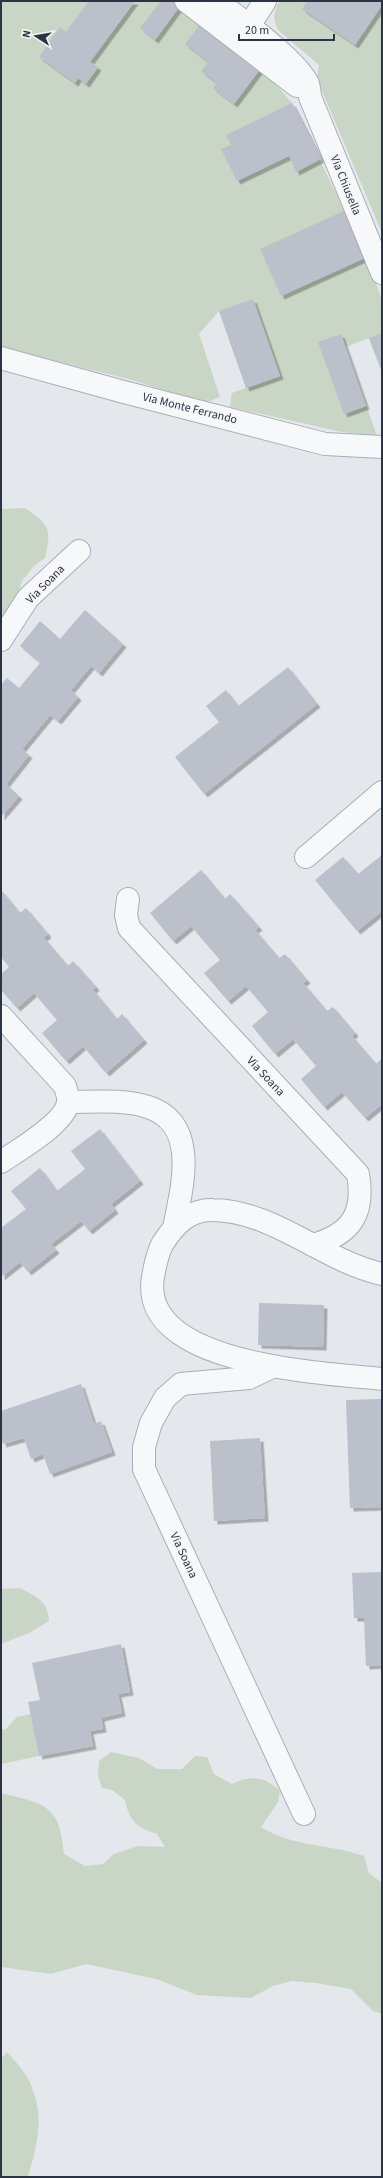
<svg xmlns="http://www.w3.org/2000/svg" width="383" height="2178" font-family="'Source Sans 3',sans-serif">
  <defs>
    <filter id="shadow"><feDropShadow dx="3.5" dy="3.5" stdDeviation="0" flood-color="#0004"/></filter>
  </defs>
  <rect width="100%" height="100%" fill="#e4e7ec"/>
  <!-- green -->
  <g fill="#c9d6c5">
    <path d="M1,1H173L261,68L292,103L367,257L382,300V372L369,338L346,347L377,436L342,432L230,407L232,393L246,388L219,311L199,334L220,397L205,403L132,380L1,347Z"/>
    <path d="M280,1H382V233L317,79L319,65L279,31C272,19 273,12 280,1Z"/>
    <path d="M25,508C50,525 52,530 45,558L34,566L22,581L15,603L1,622V509Z"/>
    <path d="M20,1588C36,1597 48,1600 49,1621L29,1633L1,1644V1589Z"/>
    <path d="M31,1714L39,1756L1,1764V1728L5,1730L17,1717Z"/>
    <path d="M111,1752L139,1758L157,1769H182L195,1756L207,1757L214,1774L232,1784C251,1775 264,1776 280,1791L278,1802L261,1827C292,1847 330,1844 364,1856L369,1873L382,1883V2014L373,2011L351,1989L316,1983L292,1981L273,1986L251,1998L197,1995L156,1979L86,1964L51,1974L1,1967V1793C45,1804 60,1804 64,1854L85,1866L103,1864L114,1854L138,1846L165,1847L157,1834C136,1827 130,1822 125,1800L112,1790L102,1788L98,1776L99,1761Z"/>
    <path d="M7,2052C14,2060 23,2069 28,2079C46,2114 38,2142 28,2177H1V2059Z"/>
  </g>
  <!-- building -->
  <g fill="#bbc0ca" filter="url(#shadow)">
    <path d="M89,1H135L90,62L98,67L86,84L78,78L75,83L39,57L60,27L66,32Z"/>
    <path d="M161,1H173L180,6L155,40L140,28Z"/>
    <path d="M307,1H382V5L355,45L302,9Z"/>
    <path d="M201,23L261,68L234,104L213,88L217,83L201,71L208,62L185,44Z"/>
    <path d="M292,103L321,159L296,172L289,156L237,181L221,149L231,145L226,135Z"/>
    <path d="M346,210L367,257L281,296L260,249Z"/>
    <path d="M253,299L280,376L246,388L219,311Z"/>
    <path d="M382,333V372L369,338Z"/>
    <path d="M341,334L366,406L344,414L318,342Z"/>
    <path d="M85,610L123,644L99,673L91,666L71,690L78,697L58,721L50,715L22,749L29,755L6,784L19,796L1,817V685L7,678L19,688L40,663L20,646L40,621L60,639Z"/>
    <path d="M288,667L317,704L204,794L175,757L219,722L206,706L226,690L238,706Z"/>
    <path d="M382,855V911L357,931L315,880L343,857L358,874Z"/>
    <path d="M201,870L225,899L230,894L259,927L255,930L279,958L285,954L307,980L303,983L327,1011L333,1007L355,1033L352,1036L376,1064L382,1059V1104L365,1118L342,1092L324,1107L301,1079L316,1066L293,1039L275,1054L252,1026L268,1012L246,986L228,1001L204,973L220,960L191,926L173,941L150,913Z"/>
    <path d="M1,890L20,913L26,908L48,934L44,938L68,966L73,961L96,987L93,990L117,1019L122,1014L144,1040L106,1073L83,1046L66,1061L42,1033L57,1020L34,993L17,1008L1,990V974L9,967L1,957Z"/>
    <path d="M100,1129L140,1181L111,1204L115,1210L89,1231L81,1221L51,1244L56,1250L28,1272L20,1262L1,1277V1228L26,1209L11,1191L40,1168L57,1191L85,1169L71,1151Z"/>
    <path d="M259,1303L324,1305L323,1347L258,1345Z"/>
    <path d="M81,1384L94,1424L101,1421L112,1452L50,1474L43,1454L31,1459L24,1438L3,1444L1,1438V1411Z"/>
    <path d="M382,1399V1507L350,1508L346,1400Z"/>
    <path d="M260,1438L265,1518L214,1521L210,1441Z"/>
    <path d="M382,1572V1665L366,1666L364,1618H354L352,1573Z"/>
    <path d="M121,1644L130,1692L118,1694L122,1713L101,1718L103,1729L90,1731L93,1746L39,1756L28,1702L40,1700L32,1663Z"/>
  </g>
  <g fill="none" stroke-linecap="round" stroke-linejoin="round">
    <!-- minor casing -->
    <g stroke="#a9aeb7" stroke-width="24">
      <g id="minor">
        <path d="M186,1L297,86"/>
        <path d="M217,1C239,18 298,61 308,84C309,88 310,93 310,97L382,273"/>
        <path d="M249,26L265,1"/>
        <path d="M1,358L120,391L325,444L382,447"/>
        <path d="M1,640L28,598L79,551"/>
        <path d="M306,857L382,792"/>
        <path d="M128,899L126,915L129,928L358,1174C365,1214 351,1234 313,1245"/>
        <path d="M1,1016L65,1086C66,1091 69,1097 68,1102C66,1123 18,1150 1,1162"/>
        <path d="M68,1102C93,1102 124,1099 148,1107C200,1124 182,1187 174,1228"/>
        <path d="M382,1274C323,1261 275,1211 213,1210C190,1209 175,1224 163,1243C157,1253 155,1266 153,1277C138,1366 326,1373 382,1379"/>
        <path d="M272,1367L249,1378L181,1384L165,1398L151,1423L144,1447V1469L304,1814"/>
      </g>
    </g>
    <!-- minor -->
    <use href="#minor" stroke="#f7f8fa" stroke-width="22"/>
  </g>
  <g text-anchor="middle" stroke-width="3" stroke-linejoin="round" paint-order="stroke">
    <!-- street labels -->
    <g font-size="12" fill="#2b3445" stroke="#f4f6f9">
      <text transform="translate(346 185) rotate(68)" y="4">Via Chiusella</text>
      <text transform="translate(190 408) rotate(14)" y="4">Via Monte Ferrando</text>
      <text transform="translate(45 584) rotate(-45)" y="4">Via Soana</text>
      <text transform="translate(266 1076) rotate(47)" y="4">Via Soana</text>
      <text transform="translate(184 1555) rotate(65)" y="4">Via Soana</text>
    </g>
  </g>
  <!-- border -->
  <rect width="383" height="2178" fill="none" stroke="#2b3445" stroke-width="4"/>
  <!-- north arrow -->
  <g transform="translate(36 36) rotate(282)" stroke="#f4f6f9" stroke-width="3" paint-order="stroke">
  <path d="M0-3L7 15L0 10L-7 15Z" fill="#2b3445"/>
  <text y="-6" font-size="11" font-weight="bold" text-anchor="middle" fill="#2b3445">N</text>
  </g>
  <!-- scale -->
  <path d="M239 34v6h95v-6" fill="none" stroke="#2b3445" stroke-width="2"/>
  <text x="245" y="34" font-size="12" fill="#2b3445" stroke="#f4f6f9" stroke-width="3" paint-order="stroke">20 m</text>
</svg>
